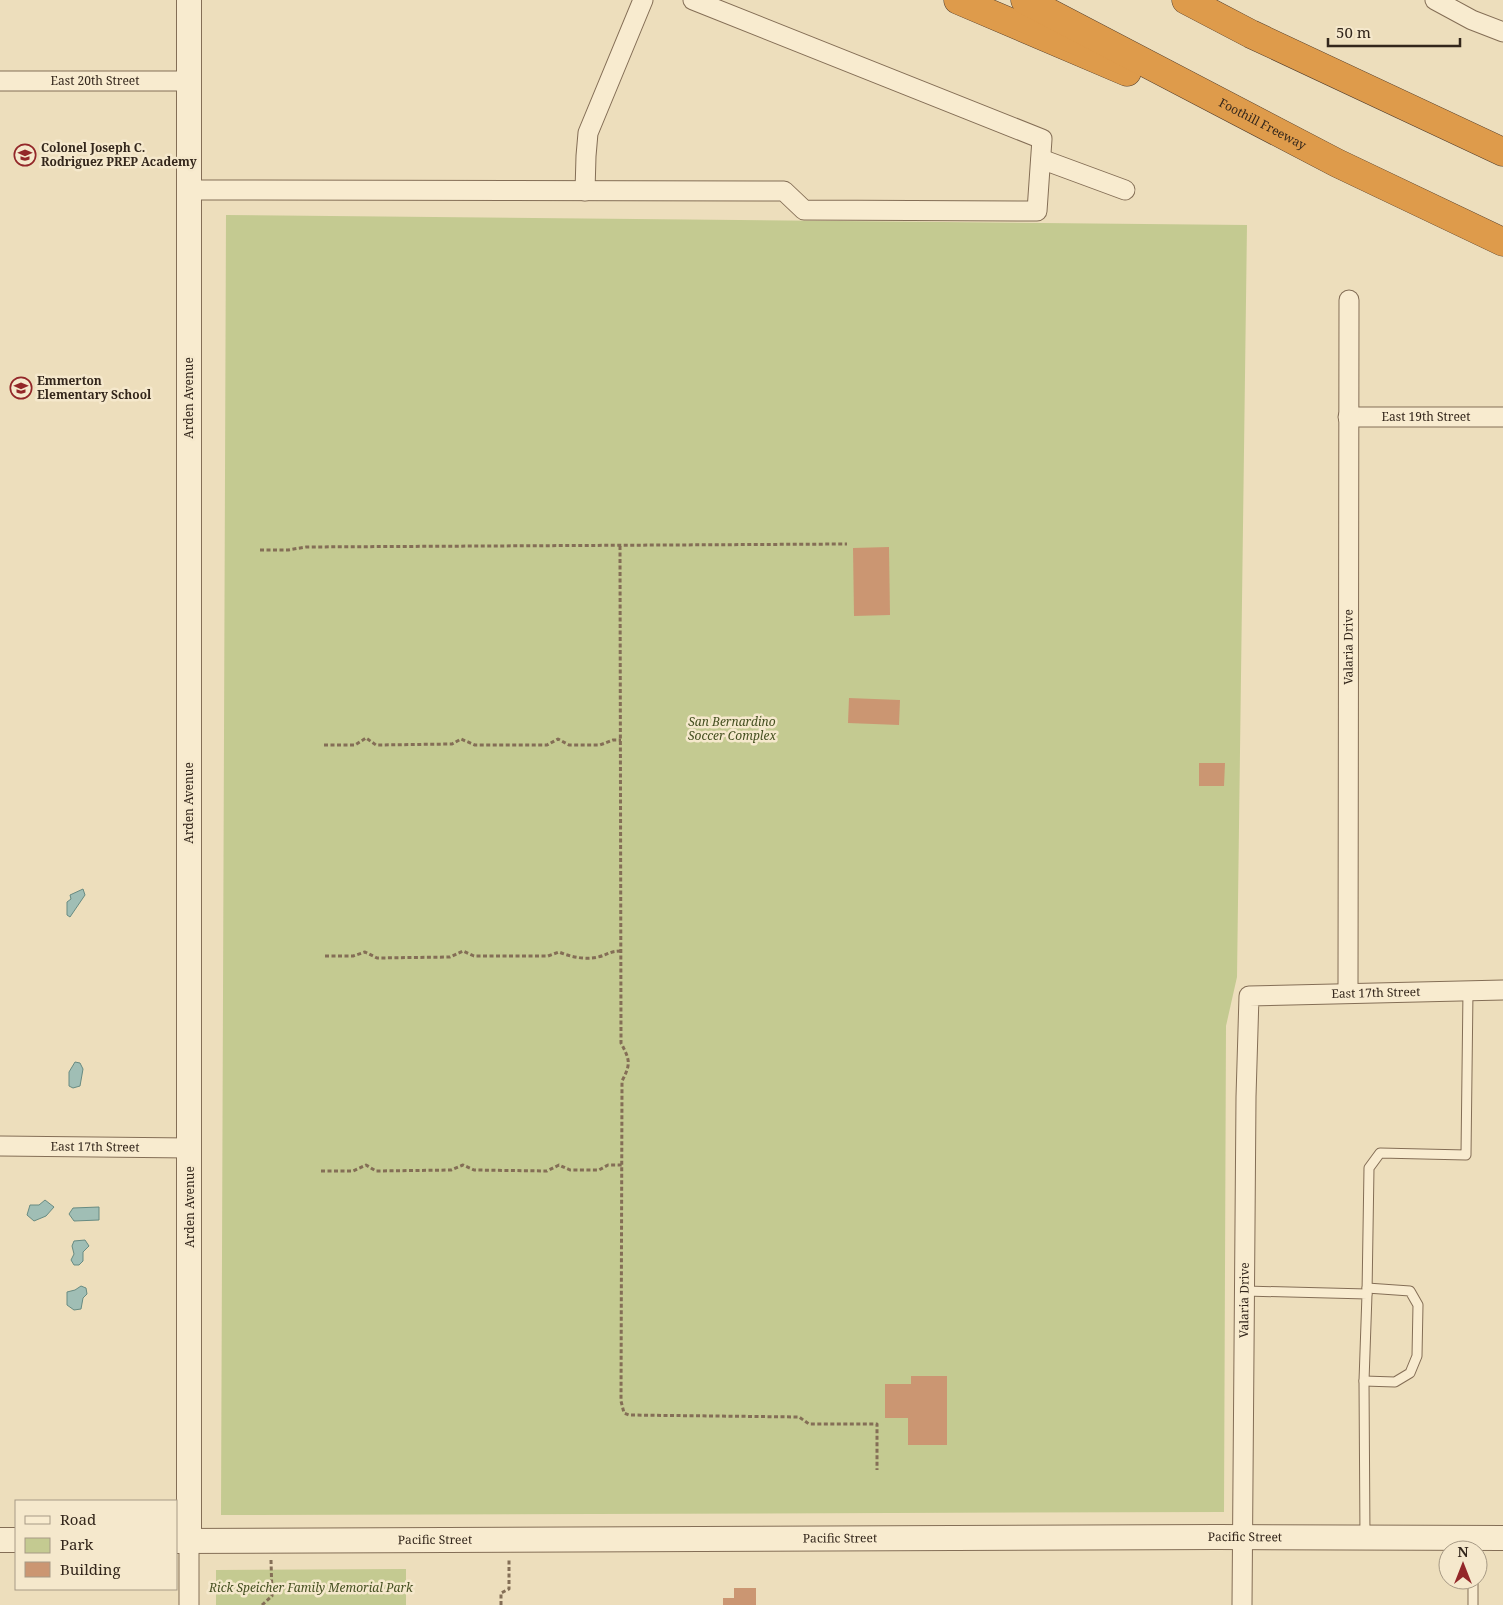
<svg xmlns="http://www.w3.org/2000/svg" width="1503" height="1605" font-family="'Noto Serif',serif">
  <rect width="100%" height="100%" fill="#eddebc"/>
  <!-- green -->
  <g fill="#c4ca91">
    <path d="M226,215L1247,225L1237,977L1226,1026L1224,1512L221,1515Z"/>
    <path d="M406,1569V1605H216V1570Z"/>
  </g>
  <!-- water -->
  <g fill="#a0beb5" stroke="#688b82">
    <path d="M83,889L85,895L70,917L67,915V902L71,899L70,895Z"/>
    <path d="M75,1062L80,1063L83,1069L80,1086L73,1088L69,1086V1072Z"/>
    <path d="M45,1200L54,1207L46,1216L34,1221L27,1215L30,1205H39Z"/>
    <path d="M99,1207V1220L74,1221L69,1214L73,1208Z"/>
    <path d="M85,1240L89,1246L83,1252V1261L79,1265H74L71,1260L74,1254L72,1246L74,1241Z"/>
    <path d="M81,1286L86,1288L87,1294L83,1298L81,1309L74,1310L67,1305V1292L75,1290Z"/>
  </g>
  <!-- building -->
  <g fill="#cb9672">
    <path d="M889,547L890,615L854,616L853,548Z"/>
    <path d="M849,698L900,700L899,725L848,723Z"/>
    <path d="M1199,763H1225L1224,786H1199Z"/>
    <path d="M911,1376H947V1445H908V1418H885V1384H911Z"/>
    <path d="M734,1588H756V1605H723V1598H734Z"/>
  </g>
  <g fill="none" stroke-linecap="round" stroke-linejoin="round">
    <!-- service casing -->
    <g stroke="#846e56" stroke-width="11">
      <g id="service">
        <path d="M1245,1291L1367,1294L1364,1381L1365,1537"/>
        <path d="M1367,1294L1369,1168L1380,1153L1466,1155L1468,991"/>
        <path d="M1364,1381L1395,1382L1410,1373L1417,1356L1418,1305L1410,1291L1367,1288"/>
        <path d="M1473,1605V1580"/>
      </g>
    </g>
    <!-- minor casing -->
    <g stroke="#846e56" stroke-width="21">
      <g id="minor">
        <path d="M1435,0L1472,20L1503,32"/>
        <path id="s1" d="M0,81H189"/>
        <path d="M1041,159L1125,190"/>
        <path d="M189,190L784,191L804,210L1037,211L1042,139L693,0"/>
        <path d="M585,191L586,156L588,133L643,0"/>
        <path id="s2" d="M1348,417H1503"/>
        <path id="s3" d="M1348,993L1349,300"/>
        <path id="s4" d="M0,1146L190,1148"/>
        <path d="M189,1605V1541"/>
        <path id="s5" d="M1242,1605L1246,1097L1249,996L1503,990"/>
      </g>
    </g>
    <!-- tertiary casing -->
    <g stroke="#846e56" stroke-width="26">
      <g id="tertiary">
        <path d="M189,0V1541"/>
        <path d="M0,1540H16"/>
        <path id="s6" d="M176,1541L1217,1537L1503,1538"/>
      </g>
    </g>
    <!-- motorway casing -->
    <g stroke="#513c2b" stroke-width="29">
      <g id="motorway">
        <path d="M958,0L1127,72"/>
        <path id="s7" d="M1025,0L1337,163L1503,242"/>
        <path d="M1186,0L1251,34L1503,152"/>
      </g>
    </g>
    <!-- path -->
    <g stroke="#846e56" stroke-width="3" stroke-dasharray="4 2.5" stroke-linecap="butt">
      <path d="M620,546L621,1043C630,1060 631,1064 622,1081L621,1401L624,1413L629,1415L799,1417L809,1424H877V1470"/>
      <path d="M260,550H288L306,547L847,544"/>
      <path d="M324,745H355L366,738L376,745L452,744L461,739L475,745H547L558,739L569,745H600L613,740H621"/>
      <path d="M325,956H353L365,952L377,958L450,957L463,951L474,956H548L559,952C571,957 585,960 598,957C607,955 610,951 621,951"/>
      <path d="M321,1171H353L366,1165L376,1171L451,1170L463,1165L474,1170L547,1171L559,1165L570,1170H599L608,1165H622"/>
      <path d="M262,1605L272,1596L271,1560"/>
      <path d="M501,1605V1593L509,1589V1559"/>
    </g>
    <!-- service -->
    <use href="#service" stroke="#f8ebcf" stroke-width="9"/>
    <!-- minor -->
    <use href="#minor" stroke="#f8ebcf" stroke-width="19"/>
    <!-- tertiary -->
    <use href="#tertiary" stroke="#f8ebcf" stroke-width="24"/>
    <!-- motorway -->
    <use href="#motorway" stroke="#de9b4b" stroke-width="28"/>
  </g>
  <!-- icons -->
  <defs>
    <g id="school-ring" transform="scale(1.125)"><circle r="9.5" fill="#f5e8cc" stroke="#932729" stroke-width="1.5"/><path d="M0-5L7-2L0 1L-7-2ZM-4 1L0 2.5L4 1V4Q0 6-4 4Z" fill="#932729"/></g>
  </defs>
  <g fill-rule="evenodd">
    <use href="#school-ring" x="25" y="155"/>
    <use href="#school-ring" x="21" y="388"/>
  </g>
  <g text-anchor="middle" stroke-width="5" stroke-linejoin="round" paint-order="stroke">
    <!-- street labels -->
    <g font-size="12" fill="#33261b" stroke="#f5e8cc">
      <text dy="4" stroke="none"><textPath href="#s1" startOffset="95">East 20th Street</textPath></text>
      <text dy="4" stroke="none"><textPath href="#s7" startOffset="268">Foothill Freeway</textPath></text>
      <text transform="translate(189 398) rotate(-90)" y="4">Arden Avenue</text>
      <text dy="4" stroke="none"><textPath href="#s2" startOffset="78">East 19th Street</textPath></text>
      <text dy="4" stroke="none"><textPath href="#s3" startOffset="346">Valaria Drive</textPath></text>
      <text transform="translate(189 803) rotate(-90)" y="4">Arden Avenue</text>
      <text dy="4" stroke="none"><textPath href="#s5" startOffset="736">East 17th Street</textPath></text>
      <text dy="4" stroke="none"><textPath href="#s4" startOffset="95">East 17th Street</textPath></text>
      <text transform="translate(190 1207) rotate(-90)" y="4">Arden Avenue</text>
      <text dy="4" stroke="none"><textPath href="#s5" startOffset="305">Valaria Drive</textPath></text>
      <text dy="4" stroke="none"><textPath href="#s6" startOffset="1069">Pacific Street</textPath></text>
      <text dy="4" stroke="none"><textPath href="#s6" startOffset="664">Pacific Street</textPath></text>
      <text dy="4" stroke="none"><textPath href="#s6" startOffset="259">Pacific Street</textPath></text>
    </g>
    <!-- poi labels -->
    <g font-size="12" font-weight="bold" fill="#33261b" stroke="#f5e8cc" text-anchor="start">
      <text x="41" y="152">Colonel Joseph C.<tspan x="41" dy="14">Rodriguez PREP Academy</tspan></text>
      <text x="37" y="385">Emmerton<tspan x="37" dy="14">Elementary School</tspan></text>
    </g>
    <!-- park labels -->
    <g font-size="12" font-style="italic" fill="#455021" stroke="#f5e8cc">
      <text x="732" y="726">San Bernardino<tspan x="732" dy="14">Soccer Complex</tspan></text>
      <text x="311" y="1592">Rick Speicher Family Memorial Park</text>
    </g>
  </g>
  <!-- legend -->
  <rect x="15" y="1500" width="162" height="90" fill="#f5e8cc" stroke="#a79a85"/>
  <rect x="25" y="1516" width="25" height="8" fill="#f8ebcf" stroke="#a79a85"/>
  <text x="60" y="1525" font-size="15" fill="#33261b">Road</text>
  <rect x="25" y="1538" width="25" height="15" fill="#c4ca91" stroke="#a79a85"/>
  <text x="60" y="1550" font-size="15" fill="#33261b">Park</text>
  <rect x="25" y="1562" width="25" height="15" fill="#cb9672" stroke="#a79a85"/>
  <text x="60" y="1575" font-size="15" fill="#33261b">Building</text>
  <!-- north arrow -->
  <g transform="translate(1463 1565)"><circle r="24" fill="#f5e8cc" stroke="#a79a85"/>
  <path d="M0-4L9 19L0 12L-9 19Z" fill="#932729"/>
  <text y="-8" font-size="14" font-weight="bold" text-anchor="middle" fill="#33261b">N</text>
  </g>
  <!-- scale -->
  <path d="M1328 38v8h132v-8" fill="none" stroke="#33261b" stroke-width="2.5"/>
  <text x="1336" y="38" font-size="15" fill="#33261b" stroke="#f5e8cc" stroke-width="4" paint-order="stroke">50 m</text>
</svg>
